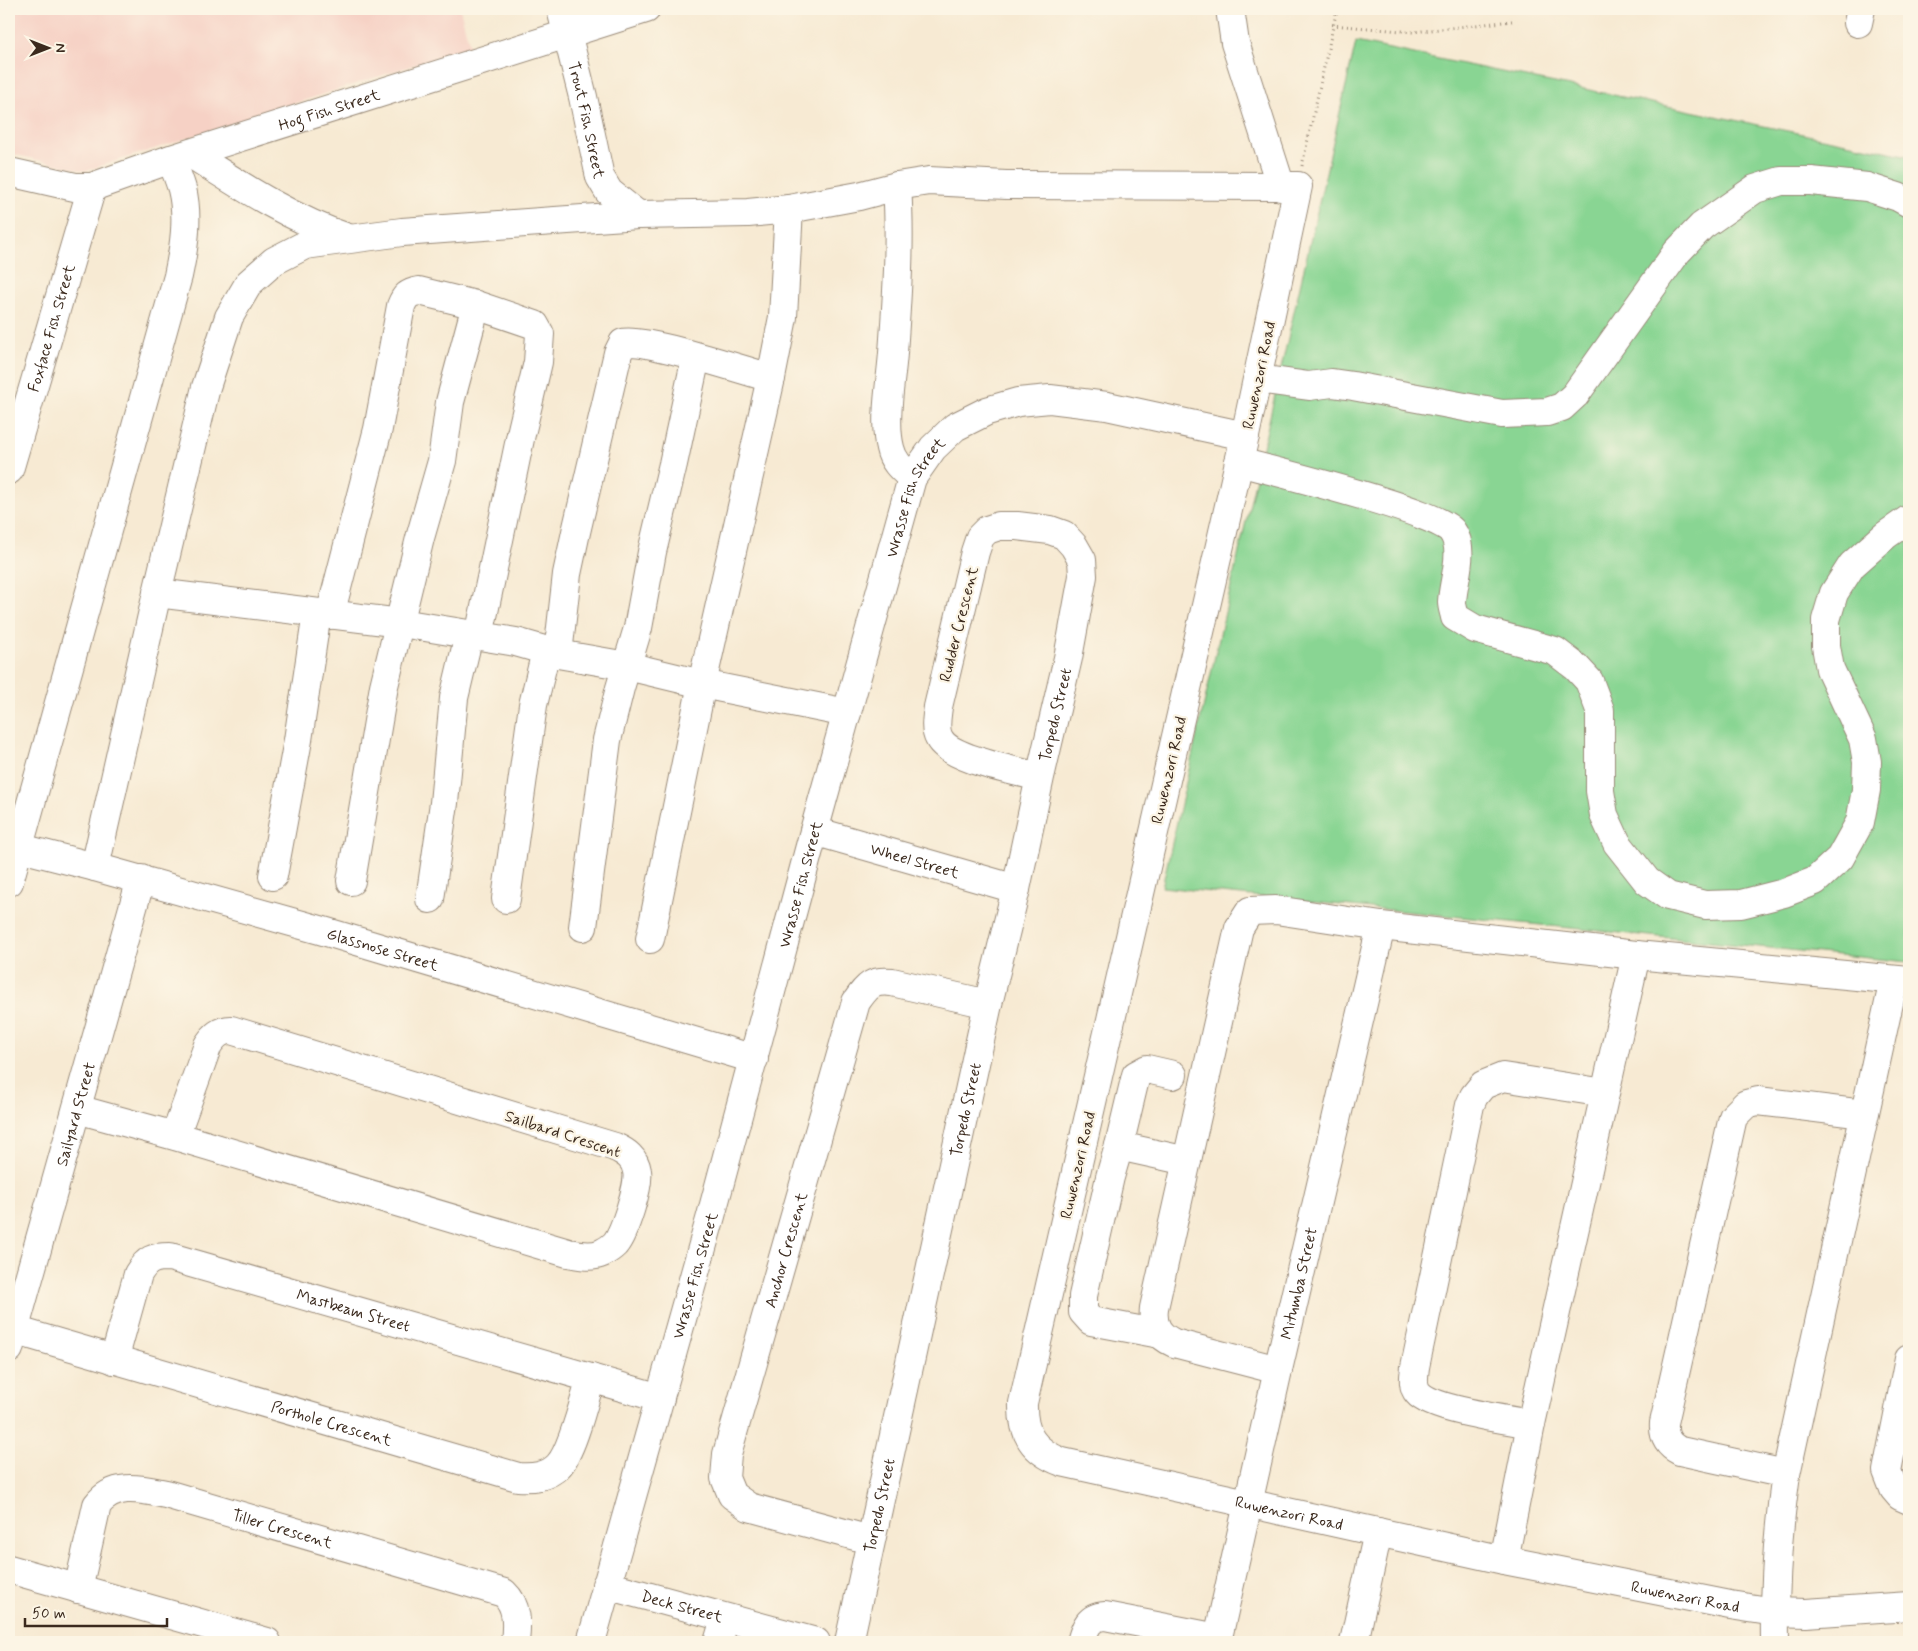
<svg xmlns="http://www.w3.org/2000/svg" width="1918" height="1651" font-family="Mynerve,sans-serif">
  <rect width="100%" height="100%" fill="#fcf5e5"/>
  <filter id="ink" filterUnits="userSpaceOnUse"><feTurbulence type="fractalNoise" baseFrequency=".02" numOctaves="2"/><feDisplacementMap in="SourceGraphic" scale="10" xChannelSelector="R" yChannelSelector="G"/><feConvolveMatrix kernelMatrix="1 2 1 2 8 2 1 2 1" color-interpolation-filters="sRGB"/></filter>
  <filter id="wash" filterUnits="userSpaceOnUse"><feTurbulence type="fractalNoise" baseFrequency=".0096" numOctaves="4" result="noise"/><feDisplacementMap in="SourceGraphic" scale="20" xChannelSelector="R" yChannelSelector="G"/><feGaussianBlur stdDeviation="1.12" result="paint"/><feColorMatrix in="noise" values="0 0 0 0 0 0 0 0 0 0 0 0 0 0 0 0 0 1.4 0 .05"/><feComposite in="paint" operator="in"/></filter>
  <g filter="url(#wash)">
    <rect width="100%" height="100%" fill="#f7ead3"/>
    <!-- built -->
    <path fill="#f6d1c5" d="M9,9H460L470,47L85,171L9,153Z"/>
    <!-- green -->
    <path fill="#89d593" stroke="#628058" d="M1356,42L1909,156V962L1162,887Z"/>
  </g>
  <g filter="url(#ink)">
    <g fill="none" stroke-linecap="round" stroke-linejoin="round">
      <!-- minor casing -->
      <g stroke="#998a78" stroke-width="30">
        <g id="minor">
          <path id="s1" d="M561,9L583,97L600,177L609,192L638,215"/>
          <path d="M1230,9L1235,43L1281,187"/>
          <path d="M1858,23L1861,9"/>
          <path d="M191,154C241,186 291,219 348,238"/>
          <path id="s2" d="M9,172L75,187H92L171,159L646,9"/>
          <path d="M897,186C901,242 897,297 893,353C891,381 883,421 890,448C893,462 902,469 912,478"/>
          <path d="M1258,379L1309,386L1332,383L1353,386L1502,414L1547,412L1562,407L1575,395L1677,252L1702,226L1755,189L1781,181H1811L1867,187L1898,197L1909,203"/>
          <path d="M1239,462C1270,470 1439,512 1452,531C1466,550 1453,580 1452,602C1452,607 1454,612 1455,617L1475,629L1555,651L1576,667L1589,681L1600,710V791L1604,815L1617,843L1647,881L1668,896L1705,905L1741,904L1784,893L1815,881L1840,858L1860,822L1866,790L1867,762L1863,739L1830,669L1826,646V620L1834,593L1852,565L1886,535L1909,519"/>
          <path id="s3" d="M9,470L92,187"/>
          <path d="M157,593L401,623L516,642L558,654L627,666L702,684L847,713"/>
          <path d="M330,615L378,429L401,306C405,296 408,293 419,291L476,305L535,325L540,334L538,362L521,434L479,636"/>
          <path d="M558,654L567,574L576,532L618,353L623,343C641,337 747,371 771,378"/>
          <path id="s4" d="M814,831L1016,889"/>
          <path id="s5" d="M9,845L95,867L320,930L754,1059"/>
          <path id="s6" d="M95,867L157,593L206,387L229,317L249,283L274,261L305,245L402,232L638,215L748,213L789,209L859,196L897,186L929,181L1006,185L1298,186L1245,436L1023,1403C1022,1434 1033,1451 1062,1462L1504,1560L1730,1605L1775,1612L1806,1613L1909,1606"/>
          <path d="M273,876L298,740L317,613"/>
          <path d="M351,881L384,686L420,538L442,461L450,402L476,305"/>
          <path d="M9,882L178,276C184,248 189,217 182,189C179,179 175,169 171,159"/>
          <path d="M430,899L444,803L454,698L469,635"/>
          <path d="M506,899L533,705L546,651"/>
          <path d="M583,927L607,740L620,688L638,628L652,552L673,464L696,357"/>
          <path d="M650,939L702,684L771,378L783,317L789,209"/>
          <path d="M1173,1075L1147,1069L1136,1075L1119,1146L1187,1161"/>
          <path d="M77,1109L175,1136L568,1253C579,1255 591,1258 602,1253C606,1251 612,1247 615,1244C624,1233 640,1185 637,1171C635,1158 626,1152 615,1147L231,1030C220,1030 214,1036 208,1045L175,1136"/>
          <path d="M1119,1146L1110,1177L1083,1296V1312L1091,1321L1160,1334"/>
          <path id="s7" d="M14,1330L518,1477C533,1478 547,1477 558,1466C572,1452 585,1398 591,1378"/>
          <path id="s8" d="M9,1349L141,879"/>
          <path d="M1909,1359L1887,1471L1894,1489L1900,1496L1909,1500"/>
          <path id="s9" d="M114,1360L138,1274C147,1259 153,1257 170,1257L660,1398"/>
          <path d="M1278,1370L1174,1343C1158,1336 1152,1325 1154,1308L1239,928L1250,911L1276,910L1381,926L1636,955L1909,981"/>
          <path d="M1531,1424C1508,1420 1431,1409 1418,1393C1412,1386 1414,1376 1415,1367L1470,1105L1474,1096L1483,1085L1503,1077L1605,1093"/>
          <path d="M1786,1474L1680,1451C1668,1445 1663,1437 1664,1423L1733,1117L1746,1104L1758,1101L1864,1114"/>
          <path id="s10" d="M870,1540L749,1507L732,1495L725,1478L727,1454L856,1002C868,985 872,980 892,982L988,1004"/>
          <path d="M1504,1560L1531,1424L1636,955"/>
          <path d="M9,1569L267,1642"/>
          <path id="s11" d="M606,1585L816,1642"/>
          <path id="s12" d="M78,1589L97,1505C114,1482 141,1489 166,1494L504,1593C518,1606 517,1624 515,1642"/>
          <path id="s13" d="M591,1642L711,1216L814,831L912,478L933,448L955,427L987,411L1018,402L1050,399L1107,406L1245,436"/>
          <path d="M718,1642L725,1619"/>
          <path id="s14" d="M849,1642L988,1004L1016,889L1040,777L1068,658L1083,576L1082,560L1074,546L1064,535L1050,530L1017,526H999L987,530L980,537L975,552L938,707C937,716 934,729 939,738C949,759 1016,771 1040,777"/>
          <path d="M1081,1642C1085,1628 1088,1617 1105,1616L1218,1638"/>
          <path id="s15" d="M1217,1642L1278,1370L1381,926"/>
          <path d="M1354,1642L1378,1532"/>
          <path d="M1775,1642C1774,1585 1778,1530 1786,1474L1894,980"/>
        </g>
      </g>
      <!-- path -->
      <g stroke="#998a78" stroke-width="3" stroke-dasharray="1 4" stroke-linecap="butt">
        <path d="M1332,25L1413,32L1512,21"/>
        <path d="M1302,166L1337,9"/>
      </g>
      <!-- minor -->
      <use href="#minor" stroke="#fff" stroke-width="28"/>
    </g>
  </g>
  <g text-anchor="middle" stroke-width="4.5" stroke-linejoin="round" paint-order="stroke">
    <!-- street labels -->
    <g font-size="16" fill="#3b2a1e" stroke="#fcf5e5">
      <text dy="6" stroke="none"><textPath href="#s2" startOffset="334">Hog Fish Street</textPath></text>
      <text dy="6" stroke="none"><textPath href="#s1" startOffset="114">Trout Fish Street</textPath></text>
      <text dy="6" stroke="none"><textPath href="#s3" startOffset="148">Foxface Fish Street</textPath></text>
      <text transform="translate(1258 375) rotate(-78)" y="6">Ruwenzori Road</text>
      <text dy="6" stroke="none"><textPath href="#s13" startOffset="1191">Wrasse Fish Street</textPath></text>
      <text transform="translate(958 624) rotate(-76)" y="6">Rudder Crescent</text>
      <text dy="6" stroke="none"><textPath href="#s14" startOffset="950">Torpedo Street</textPath></text>
      <text transform="translate(1168 770) rotate(-77)" y="6">Ruwenzori Road</text>
      <text dy="6" stroke="none"><textPath href="#s4" startOffset="105">Wheel Street</textPath></text>
      <text dy="6" stroke="none"><textPath href="#s13" startOffset="786">Wrasse Fish Street</textPath></text>
      <text dy="6" stroke="none"><textPath href="#s5" startOffset="388">Glassnose Street</textPath></text>
      <text dy="6" stroke="none"><textPath href="#s14" startOffset="545">Torpedo Street</textPath></text>
      <text dy="6" stroke="none"><textPath href="#s8" startOffset="244">Sailyard Street</textPath></text>
      <text transform="translate(563 1133) rotate(18)" y="6">Sailbard Crescent</text>
      <text transform="translate(1077 1165) rotate(-77)" y="6">Ruwenzori Road</text>
      <text dy="6" stroke="none"><textPath href="#s10" startOffset="401">Anchor Crescent</textPath></text>
      <text dy="6" stroke="none"><textPath href="#s13" startOffset="381">Wrasse Fish Street</textPath></text>
      <text dy="6" stroke="none"><textPath href="#s15" startOffset="368">Mitumba Street</textPath></text>
      <text dy="6" stroke="none"><textPath href="#s9" startOffset="319">Mastbeam Street</textPath></text>
      <text dy="6" stroke="none"><textPath href="#s7" startOffset="331">Porthole Crescent</textPath></text>
      <text dy="6" stroke="none"><textPath href="#s14" startOffset="140">Torpedo Street</textPath></text>
      <text dy="6" stroke="none"><textPath href="#s6" startOffset="3229">Ruwenzori Road</textPath></text>
      <text dy="6" stroke="none"><textPath href="#s12" startOffset="282">Tiller Crescent</textPath></text>
      <text dy="6" stroke="none"><textPath href="#s6" startOffset="3634">Ruwenzori Road</textPath></text>
      <text dy="6" stroke="none"><textPath href="#s11" startOffset="79">Deck Street</textPath></text>
    </g>
  </g>
  <!-- margin -->
  <rect width="1918" height="1651" fill="none" stroke="#fcf5e5" stroke-width="30"/>
  <!-- north arrow -->
  <g transform="translate(48 48) rotate(90)" stroke="#fcf5e5" stroke-width="4" paint-order="stroke">
  <path d="M0-4L9 19L0 12L-9 19Z" fill="#3b2a1e"/>
  <text y="-8" font-size="14" font-weight="bold" text-anchor="middle" fill="#3b2a1e">N</text>
  </g>
  <!-- scale -->
  <path d="M25 1618v8h142v-8" fill="none" stroke="#3b2a1e" stroke-width="2.5"/>
  <text x="32" y="1618" font-size="15" fill="#3b2a1e" stroke="#fcf5e5" stroke-width="4" paint-order="stroke">50 m</text>
</svg>
